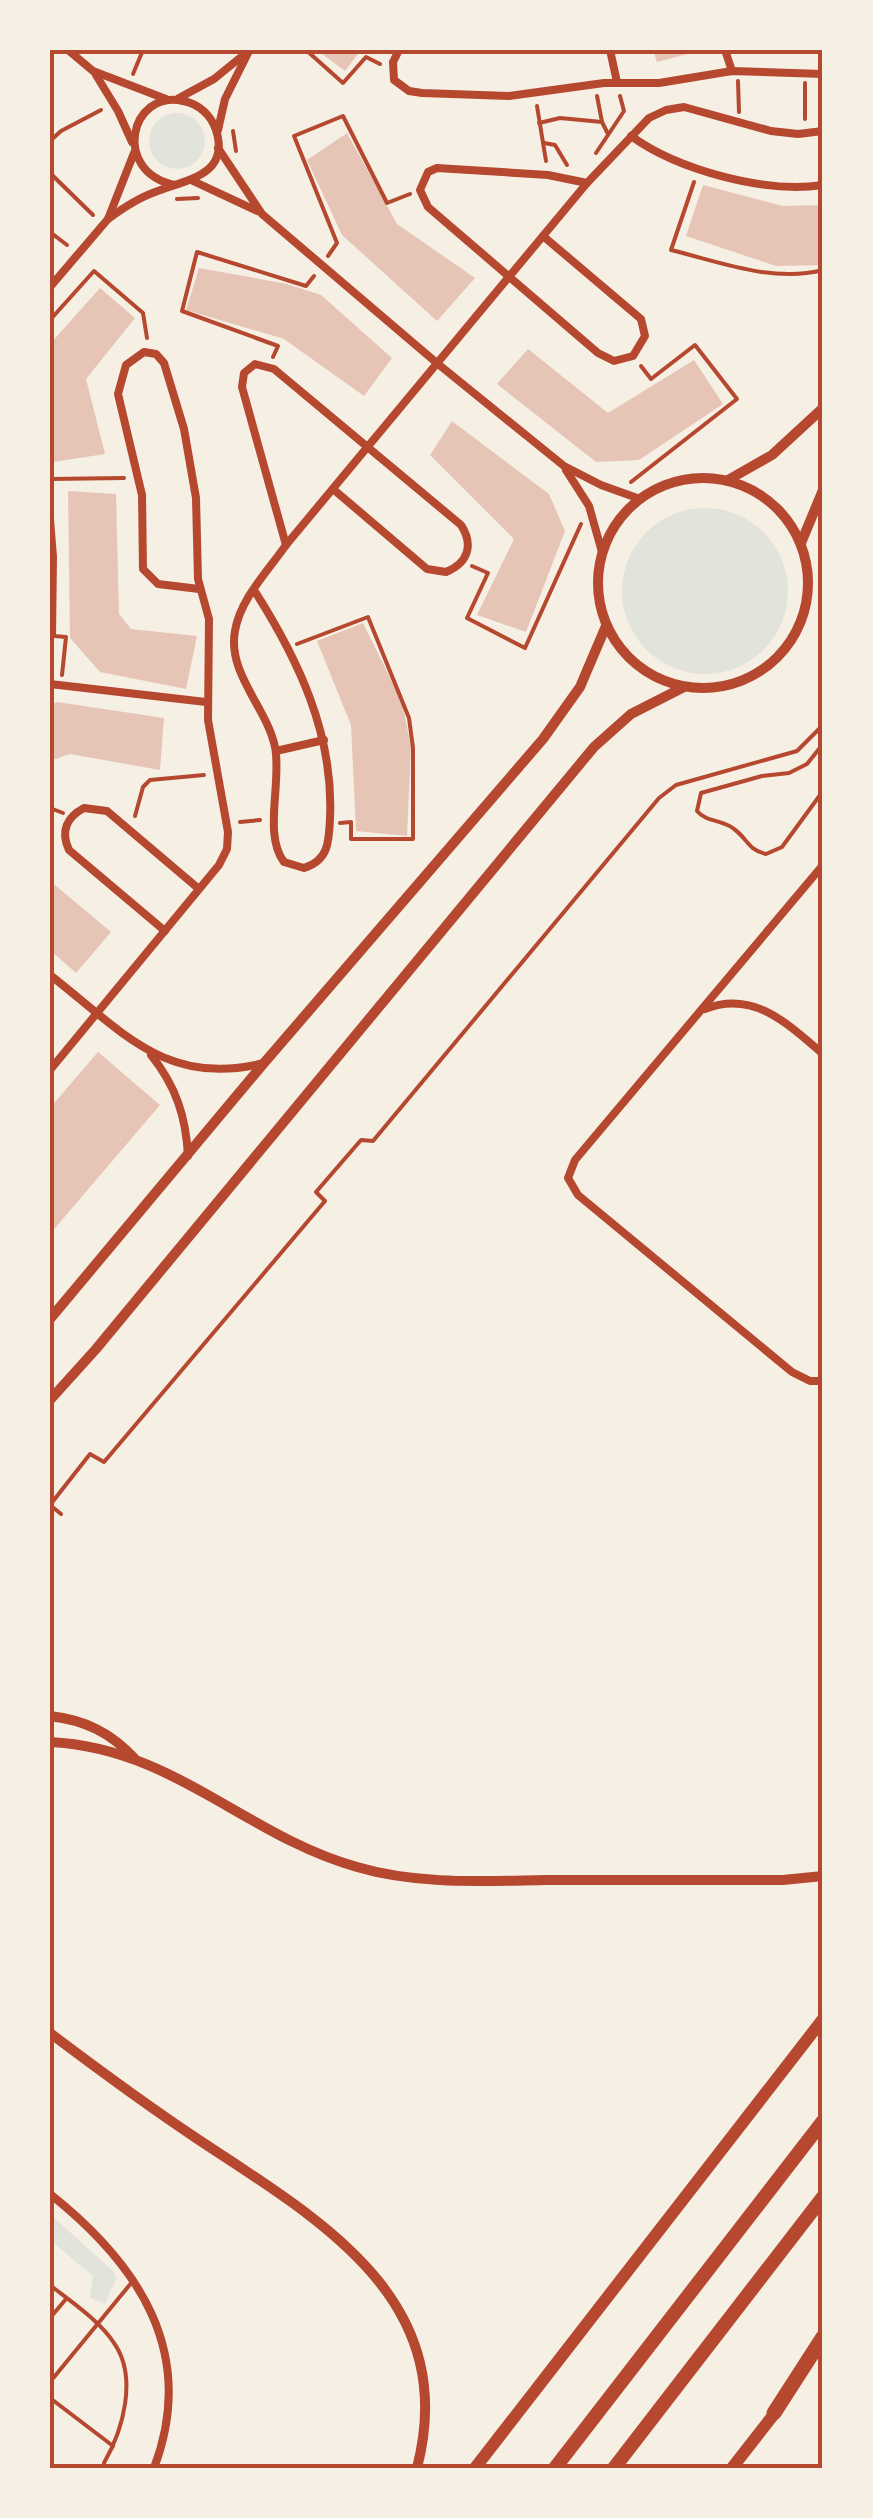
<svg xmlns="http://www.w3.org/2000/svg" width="873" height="2518" font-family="'Archivo Narrow',sans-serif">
  <rect width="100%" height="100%" fill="#f6efe4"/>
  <!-- green -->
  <g fill="#e2e4dc">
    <circle cx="177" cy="141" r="28"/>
    <circle cx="705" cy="591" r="83"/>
    <path d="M50,2214L114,2272L116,2279L105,2304L90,2298L93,2276L50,2240Z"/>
  </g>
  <!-- building -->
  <g fill="#e6c5b7">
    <path d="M317,50H361L345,71Z"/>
    <path d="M653,50H699V51L657,62Z"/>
    <path d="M347,133L397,224L475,278L437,321L342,235L307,160Z"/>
    <path d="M703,185L783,206L823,205V265L776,266L686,236Z"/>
    <path d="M199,268L287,284L321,295L392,358L364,396L284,339L186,310Z"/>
    <path d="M100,288L135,318L86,379L105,454L53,462L50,448V344Z"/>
    <path d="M528,349L608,413L694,360L723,404L639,460L596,462L497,384Z"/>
    <path d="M452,421L549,494L565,531L526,632L477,615L514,539L430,455Z"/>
    <path d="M68,491L116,494L119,614L131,629L197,636L186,689L100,672L70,638Z"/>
    <path d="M363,623L402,702L411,746L407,836L356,831L351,725L317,641Z"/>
    <path d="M57,702L164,718L160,770L70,754L53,760L50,767V705Z"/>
    <path d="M50,881L111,932L76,973L50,950Z"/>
    <path d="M98,1052L160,1105L50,1234V1108Z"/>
  </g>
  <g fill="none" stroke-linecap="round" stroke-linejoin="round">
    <!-- path -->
    <g stroke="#b5482f" stroke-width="4">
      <path d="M306,50L343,83L366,57L380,64"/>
      <path d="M133,74L143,50"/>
      <path d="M738,81L739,112"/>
      <path d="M597,96L602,122L608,134"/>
      <path d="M537,106L546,161"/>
      <path d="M805,119V83"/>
      <path d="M539,123L560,118L602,122"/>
      <path d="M233,131L236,151"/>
      <path d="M50,141L61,131L101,110"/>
      <path d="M544,143L555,145L567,165"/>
      <path d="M596,153L624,111L620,96"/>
      <path d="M50,173L93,215"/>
      <path d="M694,182L671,250C720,262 773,283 823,270"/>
      <path d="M177,199L198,198"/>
      <path d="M50,232L67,245"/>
      <path d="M328,256L337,243L294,136L343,116L387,203L410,194"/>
      <path d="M50,320L94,271L143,313L147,338"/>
      <path d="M273,357L278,346L182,311L197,252L306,286L314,276"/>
      <path d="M50,479L124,478"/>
      <path d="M631,482L737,399L695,345L651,379L641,366"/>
      <path d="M50,494L55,557L54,636L66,637L62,675"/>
      <path d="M472,566L488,573L467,618L525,648L581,524"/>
      <path d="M297,644L368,617L409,718L413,748V839H351V822L340,823"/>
      <path d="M823,744L807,764L789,773L762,776L701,793L697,811C707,823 722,819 734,829C747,838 748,850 766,854L782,847L823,791"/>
      <path d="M50,808L63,813"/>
      <path d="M135,816L143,787L150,780L204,775"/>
      <path d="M240,822L260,820"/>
      <path d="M61,1514L50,1505L90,1454L104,1462L325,1201L316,1192L361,1140L373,1141L659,798L676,785L797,751L823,725"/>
    </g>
    <!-- service -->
    <g stroke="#b5482f" stroke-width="4">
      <path d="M50,2285C71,2302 99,2320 114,2343C138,2377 123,2430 104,2463"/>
      <path d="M50,2318L66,2299"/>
      <path d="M50,2382L132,2282"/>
      <path d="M50,2398L113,2446"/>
    </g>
    <!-- minor -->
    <g stroke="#b5482f" stroke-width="8">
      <path d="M68,50L93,71L166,99"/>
      <path d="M399,50L393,62L394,80L409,91L422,93L509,96L604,83H659L732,71L823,74"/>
      <path d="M610,50L617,82"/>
      <path d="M725,50L732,71"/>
      <path d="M96,75L118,111L132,142"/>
      <path d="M179,98L214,79L246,53"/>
      <path d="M218,130L225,99L249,51"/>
      <path d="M631,136C678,170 766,194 823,185"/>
      <path d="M218,148L262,214L438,364L564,466L601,485L640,499"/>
      <path d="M193,181L257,211"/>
      <path d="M108,219C123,208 138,198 155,192C184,180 231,176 216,130C211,115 199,104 183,101C130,89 111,172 175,185"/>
      <path d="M543,236L641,319L645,336L633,356L614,361L598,353L428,207L420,190L428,172L437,168L548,175L587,183"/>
      <path d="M50,287L108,219L134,153"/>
      <path d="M566,470L589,506L602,552"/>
      <path d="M286,545L242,387L244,373L255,364L274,369L461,525C474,545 468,563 446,572L427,569L333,489"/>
      <path d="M254,590C298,659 334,734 330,818C329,841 329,860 304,868L284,862C263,835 282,781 275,747C267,708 227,673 235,631C240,599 268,571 286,545L587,183L649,118L666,110L684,107L771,131L798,134L823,131"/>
      <path d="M50,684L206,702"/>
      <path d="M276,751L324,740"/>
      <path d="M823,865L575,1160L568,1178L578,1195L792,1372L810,1381H823"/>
      <path d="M165,931L69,850C60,831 67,817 84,808L107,811L199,889"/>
      <path d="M50,975C121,1030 166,1088 264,1063"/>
      <path d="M705,1009C754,990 788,1024 823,1054"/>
      <path d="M151,1055C176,1086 186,1117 188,1156"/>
      <path d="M50,1070L219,865L227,849L228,832L208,720L209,619L198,579L196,498L184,429L164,363L156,354L144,352L126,365L118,394L142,495L143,569L158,584L199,589"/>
      <path d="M50,2194C138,2264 198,2352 154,2468"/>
    </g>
    <!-- tertiary -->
    <g stroke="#b5482f" stroke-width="10">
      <circle cx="703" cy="583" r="105"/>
      <path d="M728,480L772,455L823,408"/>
      <path d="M801,543L823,490"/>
      <path d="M50,1319L264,1063L543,739L580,687L606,626"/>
      <path d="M50,1400L96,1349L594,747L631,714L684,687"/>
      <path d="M50,1716C85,1720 111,1733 134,1758"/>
      <path d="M50,1742C174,1748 244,1835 357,1867C418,1885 483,1881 546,1880C625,1880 704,1880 783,1880L823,1876"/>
      <path d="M50,2033C99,2070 148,2106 199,2140C318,2219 461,2298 417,2468"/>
    </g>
    <!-- primary -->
    <g stroke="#b5482f" stroke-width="12">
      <path d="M475,2468L823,2019"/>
      <path d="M732,2468L778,2409"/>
    </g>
    <!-- trunk -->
    <g stroke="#b5482f" stroke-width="14">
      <path d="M555,2468L823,2121"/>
      <path d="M614,2468L823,2197"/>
    </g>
    <!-- motorway -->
    <path stroke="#b5482f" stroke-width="15" d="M774,2413L823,2337"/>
  </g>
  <!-- border -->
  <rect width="873" height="2518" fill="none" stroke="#f6efe4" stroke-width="105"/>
  <rect x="52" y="52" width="768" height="2414" fill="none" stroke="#b5482f" stroke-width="4"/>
</svg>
